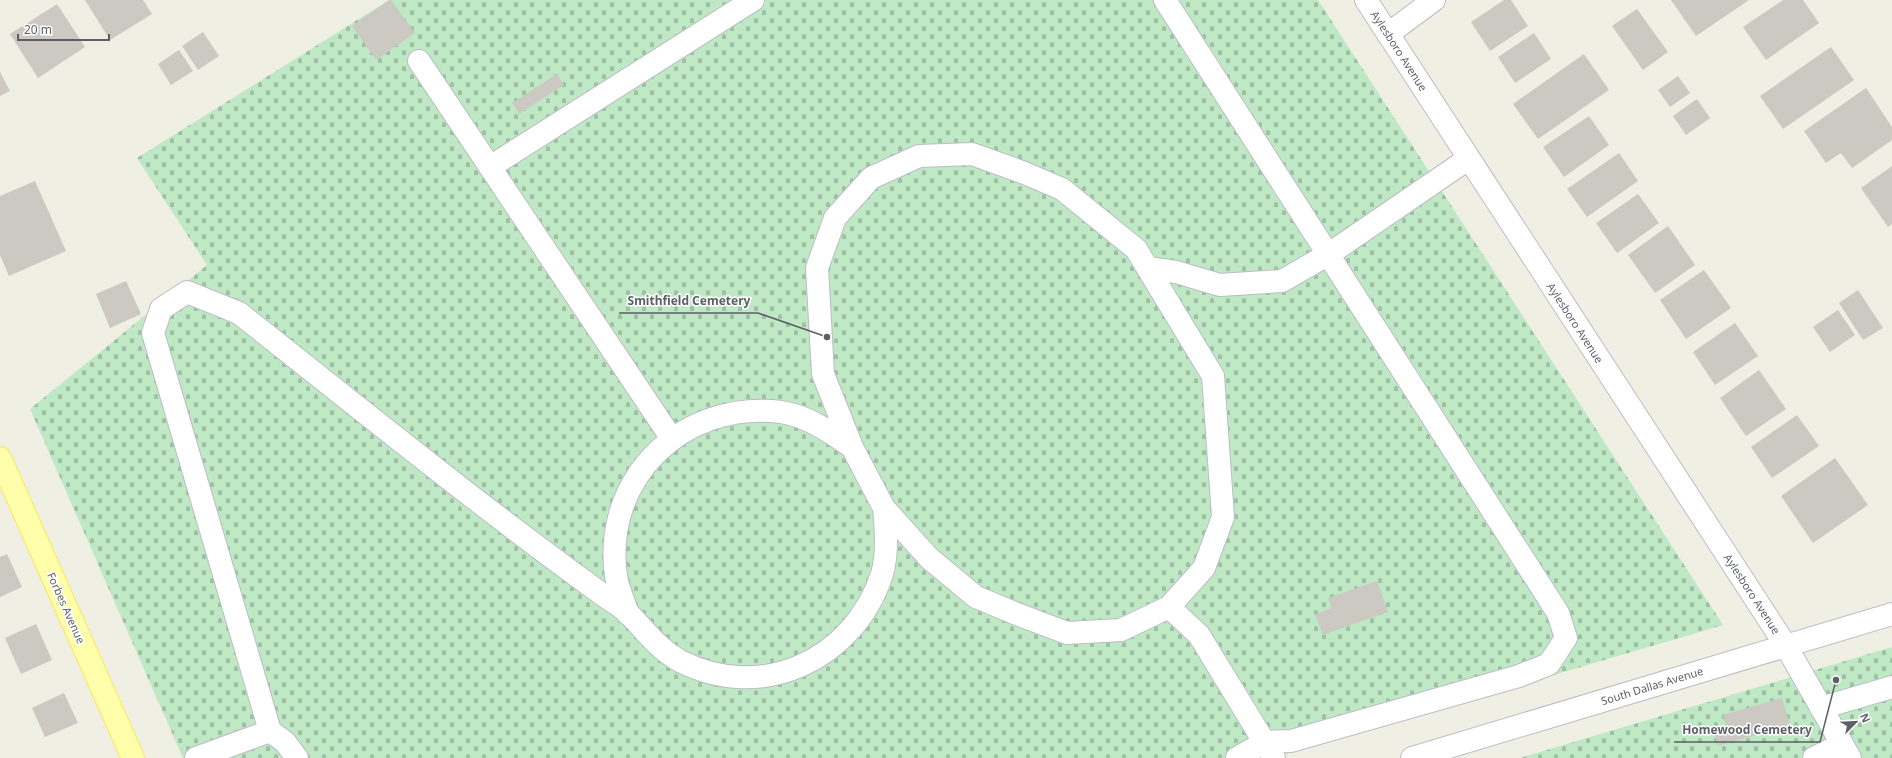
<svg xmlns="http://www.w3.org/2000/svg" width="1892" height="758" font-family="'Noto Sans',sans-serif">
  <defs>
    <pattern id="cemetery-stones" width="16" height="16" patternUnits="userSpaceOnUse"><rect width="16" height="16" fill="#bfe9c5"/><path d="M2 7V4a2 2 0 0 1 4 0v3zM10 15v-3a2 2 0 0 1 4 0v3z" fill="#9ec0a4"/></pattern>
  </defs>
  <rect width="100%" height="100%" fill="#f0efe4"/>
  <!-- cemetery -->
  <g fill="url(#cemetery-stones)">
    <path d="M389,0H1318L1723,625L1272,758H183L30,409L207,265L137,158Z"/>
    <path d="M1892,647V758H1520Z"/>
  </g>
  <!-- building -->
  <g fill="#cbc9c1">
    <path d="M85,0H143L152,14L110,40Z"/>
    <path d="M389,0H391L415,33L376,60L352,26Z"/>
    <path d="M1504,0H1511L1528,26L1490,51L1471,22Z"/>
    <path d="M1671,0H1749L1696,36Z"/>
    <path d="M1783,0H1803L1819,23L1766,60L1743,27Z"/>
    <path d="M57,4L85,47L38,78L10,34Z"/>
    <path d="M1637,9L1668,52L1643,70L1612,26Z"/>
    <path d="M203,32L219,56L198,70L182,46Z"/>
    <path d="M1534,33L1551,59L1515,83L1498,57Z"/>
    <path d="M1831,47L1854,80L1783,129L1760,96Z"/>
    <path d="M179,50L193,71L171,85L158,64Z"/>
    <path d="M1584,54L1609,90L1538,139L1513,104Z"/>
    <path d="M0,72L10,91L0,96Z"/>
    <path d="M557,74L564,85L519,114L512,103Z"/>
    <path d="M1678,76L1690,93L1670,107L1658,90Z"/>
    <path d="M1866,88L1892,127V140L1852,168L1841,153L1826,163L1804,131Z"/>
    <path d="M1697,99L1710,118L1686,135L1673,116Z"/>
    <path d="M1589,116L1609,145L1564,177L1543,147Z"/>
    <path d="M1619,153L1638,181L1587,217L1567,189Z"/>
    <path d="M1892,166V224L1888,227L1861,188Z"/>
    <path d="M35,181L66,251L9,276L0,255V196Z"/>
    <path d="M1638,194L1659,223L1617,253L1596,223Z"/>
    <path d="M1668,226L1695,265L1655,293L1628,255Z"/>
    <path d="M1704,270L1731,308L1686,339L1660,300Z"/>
    <path d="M126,281L141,314L110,328L96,294Z"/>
    <path d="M1858,290L1883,328L1863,340L1839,303Z"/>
    <path d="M1838,310L1855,335L1830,352L1813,327Z"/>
    <path d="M1735,323L1758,356L1715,385L1693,352Z"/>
    <path d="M1759,370L1786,409L1746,436L1720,398Z"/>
    <path d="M1797,415L1819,446L1772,478L1751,447Z"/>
    <path d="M1835,458L1868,505L1813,543L1781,496Z"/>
    <path d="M7,554L22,587L0,597V557Z"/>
    <path d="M1377,581L1388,612L1323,635L1315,614L1332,608L1328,598Z"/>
    <path d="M36,624L52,660L21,674L5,638Z"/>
    <path d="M64,693L78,723L45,737L32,708Z"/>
    <path d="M1782,698L1790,725L1718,746L1713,729L1726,725L1723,715Z"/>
  </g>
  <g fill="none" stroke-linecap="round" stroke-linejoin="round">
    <!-- minor casing -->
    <g stroke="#bcbdc4" stroke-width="24">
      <g id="minor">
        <path d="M1165,0L1558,613L1566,638L1549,664L1519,676L1291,741L1265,742L1237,758"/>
        <path d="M1366,0L1786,646L1850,758"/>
        <path d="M1388,34L1434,0"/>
        <path d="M419,61L672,439"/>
        <path d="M972,154L1022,172L1062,189L1136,249L1213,376L1223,517L1204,568L1169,607L1121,630L1067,633L1017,614L976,597L929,558L884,508L852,447L823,374L817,268L835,218L871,178L919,156Z"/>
        <path d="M490,167L753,0"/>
        <path d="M1148,268L1176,272L1220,285L1282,281L1329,254L1468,159"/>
        <path d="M1169,607L1199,635L1274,758"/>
        <path d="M628,614C624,602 618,588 616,576C602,477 684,400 781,412C808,416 830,432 852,447"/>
        <path d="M1821,708L1892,687"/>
        <path d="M270,731L153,333L161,309L187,292L239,313C358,407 476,503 599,592C608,599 620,605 628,613C645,630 658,649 680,661C762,703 854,660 882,574C888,553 886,530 884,508"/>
        <path d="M196,758L270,731L285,742L297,758"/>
        <path d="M1412,758L1892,614"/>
        <path d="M1814,758L1842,744"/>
      </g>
    </g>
    <!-- major casing -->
    <g stroke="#fde651" stroke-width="24">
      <path id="major" d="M0,458L133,758"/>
    </g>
    <!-- minor -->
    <use href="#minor" stroke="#fff" stroke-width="22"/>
    <!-- major -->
    <use href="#major" stroke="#fffeaa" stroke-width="22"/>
  </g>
  <g text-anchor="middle" stroke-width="3" stroke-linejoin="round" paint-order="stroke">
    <!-- street labels -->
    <g font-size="11" fill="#5c5f66" stroke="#fff">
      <text transform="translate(1399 51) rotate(57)" y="4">Aylesboro Avenue</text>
      <text transform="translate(1575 323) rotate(57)" y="4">Aylesboro Avenue</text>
      <text transform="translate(1752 594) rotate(57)" y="4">Aylesboro Avenue</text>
      <text transform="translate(66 608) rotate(66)" y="4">Forbes Avenue</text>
      <text transform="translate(1652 686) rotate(-17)" y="4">South Dallas Avenue</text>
    </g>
  </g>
  <!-- callouts -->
  <path fill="none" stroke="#5c5f66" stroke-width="1.5" d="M827 337L758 313H619M1836 680L1820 742H1674"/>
  <g fill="#5c5f66" stroke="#fff" stroke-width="1.5">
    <circle cx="827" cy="337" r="4"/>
    <circle cx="1836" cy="680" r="4"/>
  </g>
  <g font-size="12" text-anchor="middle" font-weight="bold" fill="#5c5f66" stroke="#fff" stroke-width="3" stroke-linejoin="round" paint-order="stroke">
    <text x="689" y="305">Smithfield Cemetery</text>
    <text x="1747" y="734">Homewood Cemetery</text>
  </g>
  <!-- north arrow -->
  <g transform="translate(1856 722) rotate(66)" stroke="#ffffff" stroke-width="3" paint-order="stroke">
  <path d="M0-3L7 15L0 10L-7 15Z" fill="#5c5f66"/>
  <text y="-6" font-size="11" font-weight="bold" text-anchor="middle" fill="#5c5f66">N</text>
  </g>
  <!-- scale -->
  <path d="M18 34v6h91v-6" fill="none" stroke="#5c5f66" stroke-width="2"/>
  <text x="24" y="34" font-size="12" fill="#5c5f66" stroke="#ffffff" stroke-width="3" paint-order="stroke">20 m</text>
</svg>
